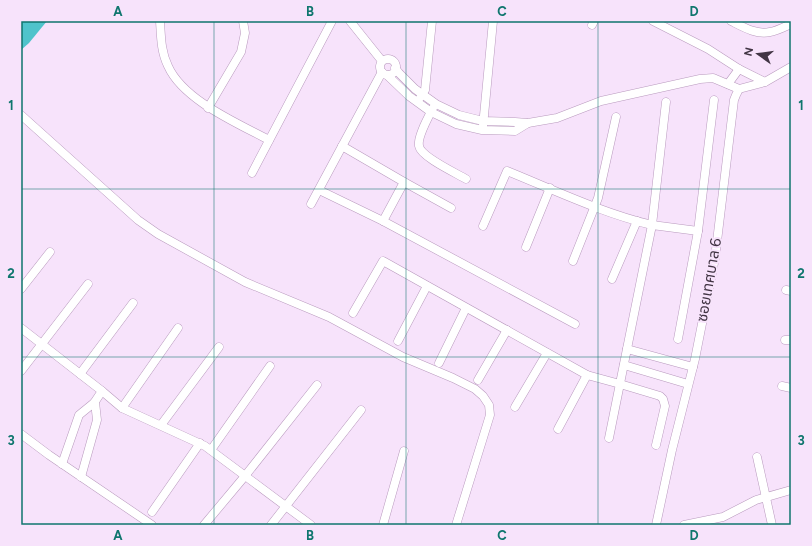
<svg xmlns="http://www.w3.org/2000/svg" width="812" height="546" font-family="Figtree,'Noto Sans Thai',sans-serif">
  <rect width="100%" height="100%" fill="#f7e3fb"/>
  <!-- water -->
  <path fill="#4fc3cb" d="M21,21H47L29,43L21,50Z"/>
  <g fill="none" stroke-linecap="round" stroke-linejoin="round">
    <!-- minor casing -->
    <g stroke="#b99abe" stroke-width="9">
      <g id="minor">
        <path d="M160,21C161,37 161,52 168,66C183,100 237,123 269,140"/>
        <path d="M350,21L382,61"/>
        <path d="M653,21L708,49L739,69L765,82"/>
        <path d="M731,21C743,27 756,35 770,32C777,31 784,27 791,24"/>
        <path d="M592,25L594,21"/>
        <circle cx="388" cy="67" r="8"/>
        <path d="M395,68L399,73L415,89L436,104L459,115L483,121L515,122L528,123L557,118L601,101L700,79L713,78L739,89"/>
        <path d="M387,75L409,96L431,112L456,124L482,130L515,131L528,123"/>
        <path d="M728,84L739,69"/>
        <path d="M420,98L425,90L432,21"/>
        <path d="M208,108L241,52L245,33L243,21"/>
        <path d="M433,108C429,116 417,137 419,146C421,157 456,173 466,179"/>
        <path d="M21,115L138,220L158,234L245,282L329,317L403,357L453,378L475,389L483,396L489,405L490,415L456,525"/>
        <path d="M483,126L493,21"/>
        <path d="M342,146L404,182L383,221"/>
        <path d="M252,173L332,21"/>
        <path d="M404,182L451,208"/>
        <path d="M319,190L383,221L575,324"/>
        <path d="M311,204L382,72"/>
        <path d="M483,226L507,171C554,190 602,213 652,225L666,102"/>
        <path d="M698,231L714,100"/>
        <path d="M526,247L550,188"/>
        <path d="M573,261L598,198L616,117"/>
        <path d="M612,279L637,221"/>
        <path d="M21,289L50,252"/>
        <path d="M786,290L791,291"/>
        <path d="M353,313L383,261L587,375L620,384L660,396L663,399L665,406L656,445"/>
        <path d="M21,328L102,391L94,403"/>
        <path d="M785,340H791"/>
        <path d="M398,341L427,286"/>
        <path d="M627,349L693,367"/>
        <path d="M439,363L466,308"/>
        <path d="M624,365L688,384"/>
        <path d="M21,371L88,284"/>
        <path d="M80,374L133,303"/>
        <path d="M478,380L507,330"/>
        <path d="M782,386L791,388"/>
        <path d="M102,391L122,408L205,446L311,525"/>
        <path d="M515,407L547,353"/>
        <path d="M122,408L178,328"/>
        <path d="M161,425L219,347"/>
        <path d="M558,429L587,375"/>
        <path d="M21,434L49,455L152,525"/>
        <path d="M609,438L652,225L698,231L678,339"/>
        <path d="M211,450L270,366"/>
        <path d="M757,457L772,525"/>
        <path d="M62,464L79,415L95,402L97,420L81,477"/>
        <path d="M152,512L200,443"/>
        <path d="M204,525L245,476L317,385"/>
        <path d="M271,525L361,410"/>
        <path d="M383,525L404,451"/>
        <path d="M656,525L672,450L695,359L715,258L734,100L736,95L739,89L765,82L791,67"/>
        <path d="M684,525L723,517L756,500L791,490"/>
      </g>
    </g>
    <!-- minor -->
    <use href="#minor" stroke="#fff" stroke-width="8"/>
  </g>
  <!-- grid -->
  <path fill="none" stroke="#0f766e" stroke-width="1" stroke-opacity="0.55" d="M214,21V525M406,21V525M598,21V525M21,189H791M21,357H791"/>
  <g text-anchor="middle" stroke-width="4" stroke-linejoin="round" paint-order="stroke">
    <!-- street labels -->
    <g font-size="15" fill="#423544" stroke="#f7e3fb">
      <text transform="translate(709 280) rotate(-80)" y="5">ซอยเทศบาล 6</text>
    </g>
  </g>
  <!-- border -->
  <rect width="812" height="546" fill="none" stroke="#f7e3fb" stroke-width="44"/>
  <!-- north arrow -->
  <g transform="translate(758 54) rotate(284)" stroke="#f7e3fb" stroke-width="3" paint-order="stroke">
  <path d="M0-3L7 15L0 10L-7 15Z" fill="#423544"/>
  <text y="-6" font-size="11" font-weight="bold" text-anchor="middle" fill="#423544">N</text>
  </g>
  <rect x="22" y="22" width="768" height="502" fill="none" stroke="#0f766e" stroke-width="1.5"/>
  <g font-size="13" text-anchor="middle" font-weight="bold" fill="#0f766e">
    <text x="118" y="16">A</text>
    <text x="310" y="16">B</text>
    <text x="502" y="16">C</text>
    <text x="694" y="16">D</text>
    <text x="11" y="110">1</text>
    <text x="801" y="110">1</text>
    <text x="11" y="278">2</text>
    <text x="801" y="278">2</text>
    <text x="11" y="445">3</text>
    <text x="801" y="445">3</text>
    <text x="118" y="540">A</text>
    <text x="310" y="540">B</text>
    <text x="502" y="540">C</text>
    <text x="694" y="540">D</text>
  </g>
</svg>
